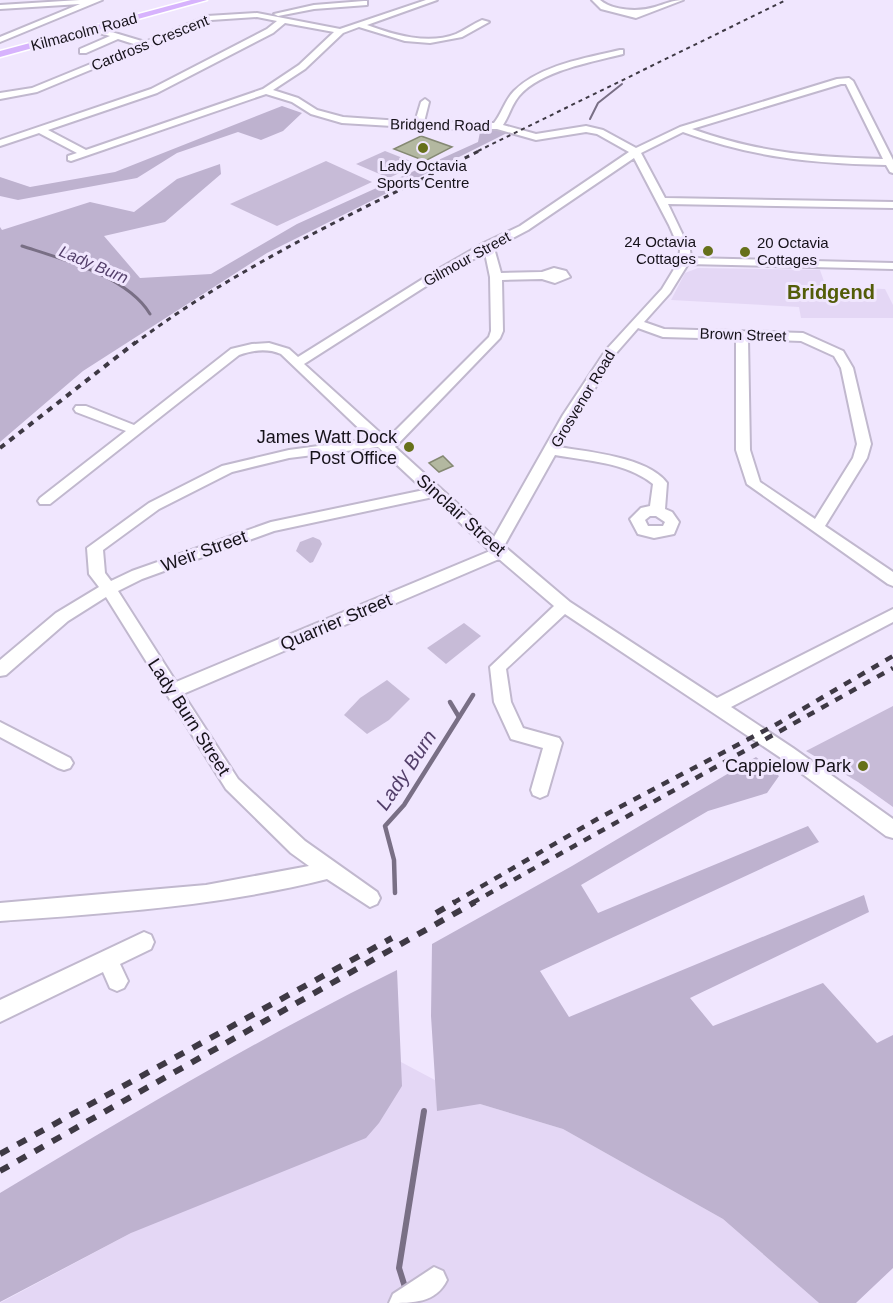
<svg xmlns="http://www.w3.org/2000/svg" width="893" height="1303" font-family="Helvetica,sans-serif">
  <rect width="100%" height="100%" fill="#f0e6fe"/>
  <!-- built -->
  <g fill="#e4d7f5">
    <path d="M698,268L820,270L826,287L885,289L893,305V318H801L799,307L671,300L685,273Z"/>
    <path d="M401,1062L480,1104L563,1129L723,1219L819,1303H0L131,1233Z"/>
  </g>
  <!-- green -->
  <g fill="#c7bbd7">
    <path d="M385,151L418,164L389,178L356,164Z"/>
    <path d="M326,161L372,182L277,226L230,204Z"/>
    <path d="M313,537L320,540L322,544L313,562L310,563L296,551L300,542Z"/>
    <path d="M464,623L481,636L446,664L427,648Z"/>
    <path d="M387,680L410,699L389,720L367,734L344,715L360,698Z"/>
    <path d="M893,706V807L858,782L806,751Z"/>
  </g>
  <!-- forest -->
  <g fill="#beb2cf">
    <path d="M282,106L302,113L283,131L261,140L238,132L177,153L137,178L18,200L0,196V177L30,187L115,172Z"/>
    <path d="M481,127L509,132L267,253L83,371L0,442V227L2,230L90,202L134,212L177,179L220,164L221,174L165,222L104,236L140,278L211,274L297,224L478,142Z"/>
    <path d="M756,757L779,776L767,793L708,811L581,885L598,913L808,826L819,842L540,971L569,1017L864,895L869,912L690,998L713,1026L823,983L877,1043L893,1035V1268L856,1303H819L723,1219L563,1129L480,1104L437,1111L431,1016L432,944L572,866Z"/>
    <path d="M397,970L402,1086L379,1123L366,1138L131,1233L0,1302V1193C130,1115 261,1037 397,970Z"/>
  </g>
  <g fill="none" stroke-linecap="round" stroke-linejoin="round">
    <!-- stream-far3 -->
    <path stroke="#796f85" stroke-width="2" d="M590,119L598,103L622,84"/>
    <!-- stream-far2 -->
    <path stroke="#796f85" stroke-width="3" d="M22,246C62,259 127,276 150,314"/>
    <!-- stream-far1 -->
    <g stroke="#796f85" stroke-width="4.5">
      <path d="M450,702L459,717"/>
      <path d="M395,893L394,860L385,826L404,805L473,695"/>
    </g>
    <!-- stream -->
    <path stroke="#796f85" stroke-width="6" d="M410,1303L399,1268L424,1111"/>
  </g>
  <!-- building -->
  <g fill="#b3b8a0" stroke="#858973" stroke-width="1.5">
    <path d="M421,136L452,147L425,161L394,149Z"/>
    <path d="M443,456L453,466L439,472L429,463Z"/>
  </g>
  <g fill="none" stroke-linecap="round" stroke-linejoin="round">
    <!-- minor casing -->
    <g stroke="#c1b8ce" stroke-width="4">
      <g id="minor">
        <path d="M80,0H102L0,42V37L80,4L0,9V5Z"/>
        <path d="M426,0H437L367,25C394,35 428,45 456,34C465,30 473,24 482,20L489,22L462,37L430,43L405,41L359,27L343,33L305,69L273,90L298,98L317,110L343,117L415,122L421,102L425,99L429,102L424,122L494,123C502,113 505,100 514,91C540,65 586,58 620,50H623V54C592,62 540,71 519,96C512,104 509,116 503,125L536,134L586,126L603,130L636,148L680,127L837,79L849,78L853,81L893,160V173L890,172L886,165C811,163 755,158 683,132L641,153L665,198L893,202V208L668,204L690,250L691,258L893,263V269L688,264L670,293L644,322L664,329L803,333L843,351L853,368L871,444L867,458L825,526L893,572V586L888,584L747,484L736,450V339L663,337L638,328L617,352L559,447C589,452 648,457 667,483L665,509L672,512L679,522L674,534L654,538L638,534L630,519L641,508L650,506L653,484C626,462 587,461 555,455L504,546L570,602L717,698L893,609V622L731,707L793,748L893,819V838L886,836L781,758L565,614L506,669L511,702L523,728L559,738L562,743L547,795L540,798L533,795L531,790L543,748L511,739L494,702L490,667L554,606L499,559L183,694L238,779L305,841L377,892L380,898L377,904L370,907L327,879C220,906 110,913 0,921V903L206,885L309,866L291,853L226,789L106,597L68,621L6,675L0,676V660L56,613L99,587L89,574L87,548L149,503L222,466L289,450L370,439L281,354C267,348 253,350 239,355L50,504H40L38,501L40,498L126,431L76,412L74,409L76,406H86L134,425L231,349L252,344L269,343L289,349L298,357L437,270L484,243L520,226L629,152L597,134L586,132L536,140L497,129H443L342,123L311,114L292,102L266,94L71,161L68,160V156L77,153L39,133L0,146V140L151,89L267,29L277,21L257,17L211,20L37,92L0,99V93L32,88L137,45L118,39L86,53H80V49L110,36L92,31L91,29L95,27L145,42L207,16L257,13L340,29ZM285,23L334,32L299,65L263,89L86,150L48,130L157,93L273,33ZM841,84H846L883,159C813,157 759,153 692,129ZM634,158L669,225L680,250L679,261L662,289L606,350L563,415L494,537L395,447L500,338L503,331L502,280L542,279L555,283L570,277L566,271L554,268L542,272L501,273L494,248L528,230ZM485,253L490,277L491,331L489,337L387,439L304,364L445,274ZM748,339L801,341L834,356L841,368L857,444L853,458L815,519L760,482L750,450ZM378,447L424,490L271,522L132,571L111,581L105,573L103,550L159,509L232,472L289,458ZM433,497L490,551L176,682L118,591L142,579L274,531ZM650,516H656L665,522L663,526H648L645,520Z"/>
        <path d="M592,0H600C613,11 639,12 655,7C665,4 672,0 683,0L636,18L601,9Z"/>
        <path d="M364,1H367V5L314,9L278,16L274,14L314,5Z"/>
        <path d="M0,722L70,758L73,763L70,768L64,770L58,768L0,737Z"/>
        <path d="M144,932L151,935L154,942L151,949L120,964L128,981L124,988L117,991L110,988L103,972L0,1022V1000Z"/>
        <path d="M434,1267L443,1271L447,1280C436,1303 413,1303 389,1303L393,1294Z"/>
      </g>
    </g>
    <!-- major casing -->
    <g stroke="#fff" stroke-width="3">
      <path id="major" d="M191,0H207L0,57V51Z"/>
    </g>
    <!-- minor -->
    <use href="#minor" fill="#fff" fill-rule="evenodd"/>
    <!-- major -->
    <use href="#major" fill="#d7b3fd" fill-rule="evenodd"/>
    <!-- rail-far4 -->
    <path stroke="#3e3944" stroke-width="2" stroke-dasharray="4 4" stroke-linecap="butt" d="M478,151L786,0"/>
    <!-- rail-far3 -->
    <path stroke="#3e3944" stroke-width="3" stroke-dasharray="5 5" stroke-linecap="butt" d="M134,344C241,264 362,209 481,150"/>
    <!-- rail-far2 -->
    <path stroke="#3e3944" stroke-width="4" stroke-dasharray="6 6" stroke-linecap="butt" d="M0,448L136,342"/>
    <!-- rail-far1 -->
    <g stroke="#3e3944" stroke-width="4.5" stroke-dasharray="8 8" stroke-linecap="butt">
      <path d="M453,903L599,818L777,724L893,656"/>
      <path d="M472,903L893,668"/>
    </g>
    <!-- rail -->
    <g stroke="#3e3944" stroke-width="6" stroke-dasharray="10 10" stroke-linecap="butt">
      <path d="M436,913L455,902"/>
      <path d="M0,1154L392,938"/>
      <path d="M0,1171L475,902"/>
    </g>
  </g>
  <!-- markers -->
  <g fill="#66701a" stroke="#f0e6fe" stroke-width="2">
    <circle cx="423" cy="148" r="6"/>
    <circle cx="708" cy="251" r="6"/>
    <circle cx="745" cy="252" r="6"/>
    <circle cx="409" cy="447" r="6"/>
    <circle cx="863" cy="766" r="6"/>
  </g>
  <g text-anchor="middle" stroke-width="6" stroke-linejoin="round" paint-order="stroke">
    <!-- far-street labels -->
    <g font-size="15" fill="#16121a" stroke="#f0e6fe">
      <text transform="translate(84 32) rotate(-15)" y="5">Kilmacolm Road</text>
      <text transform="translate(150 43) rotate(-22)" y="5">Cardross Crescent</text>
      <text transform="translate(440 125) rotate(1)" y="5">Bridgend Road</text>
      <text transform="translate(467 259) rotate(-29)" y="5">Gilmour Street</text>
      <text transform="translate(743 335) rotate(2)" y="5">Brown Street</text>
      <text transform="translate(583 399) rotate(-59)" y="5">Grosvenor Road</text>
    </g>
    <!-- far-poi labels -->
    <g font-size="15" fill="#16121a" stroke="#f0e6fe">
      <text x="423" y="171">Lady Octavia<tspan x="423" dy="17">Sports Centre</tspan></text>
      <text x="696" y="247" text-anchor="end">24 Octavia<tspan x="696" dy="17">Cottages</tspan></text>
      <text x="757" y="248" text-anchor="start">20 Octavia<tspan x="757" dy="17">Cottages</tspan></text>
    </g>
    <!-- far-water labels -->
    <g font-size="16" font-style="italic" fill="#533f6a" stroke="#f0e6fe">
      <text transform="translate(94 264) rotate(23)" y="6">Lady Burn</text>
    </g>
    <!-- poi labels -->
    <g font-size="18" fill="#16121a" stroke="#f0e6fe" text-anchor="end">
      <text x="397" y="443">James Watt Dock<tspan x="397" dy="21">Post Office</tspan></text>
      <text x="851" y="772">Cappielow Park</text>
    </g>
    <!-- street labels -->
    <g font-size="18" fill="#16121a" stroke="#f0e6fe">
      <text transform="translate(461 515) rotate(42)" y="6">Sinclair Street</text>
      <text transform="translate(204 551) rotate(-20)" y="6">Weir Street</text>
      <text transform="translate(336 622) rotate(-23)" y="6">Quarrier Street</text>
      <text transform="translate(189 717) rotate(57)" y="6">Lady Burn Street</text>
    </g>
    <!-- far-district labels -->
    <g font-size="20" font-weight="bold" fill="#535c08" stroke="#f0e6fe">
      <text x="831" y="299">Bridgend</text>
    </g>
    <!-- water labels -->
    <g font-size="20" font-style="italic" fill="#533f6a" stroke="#f0e6fe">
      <text transform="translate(406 770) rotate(-56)" y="7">Lady Burn</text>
    </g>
  </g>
</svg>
